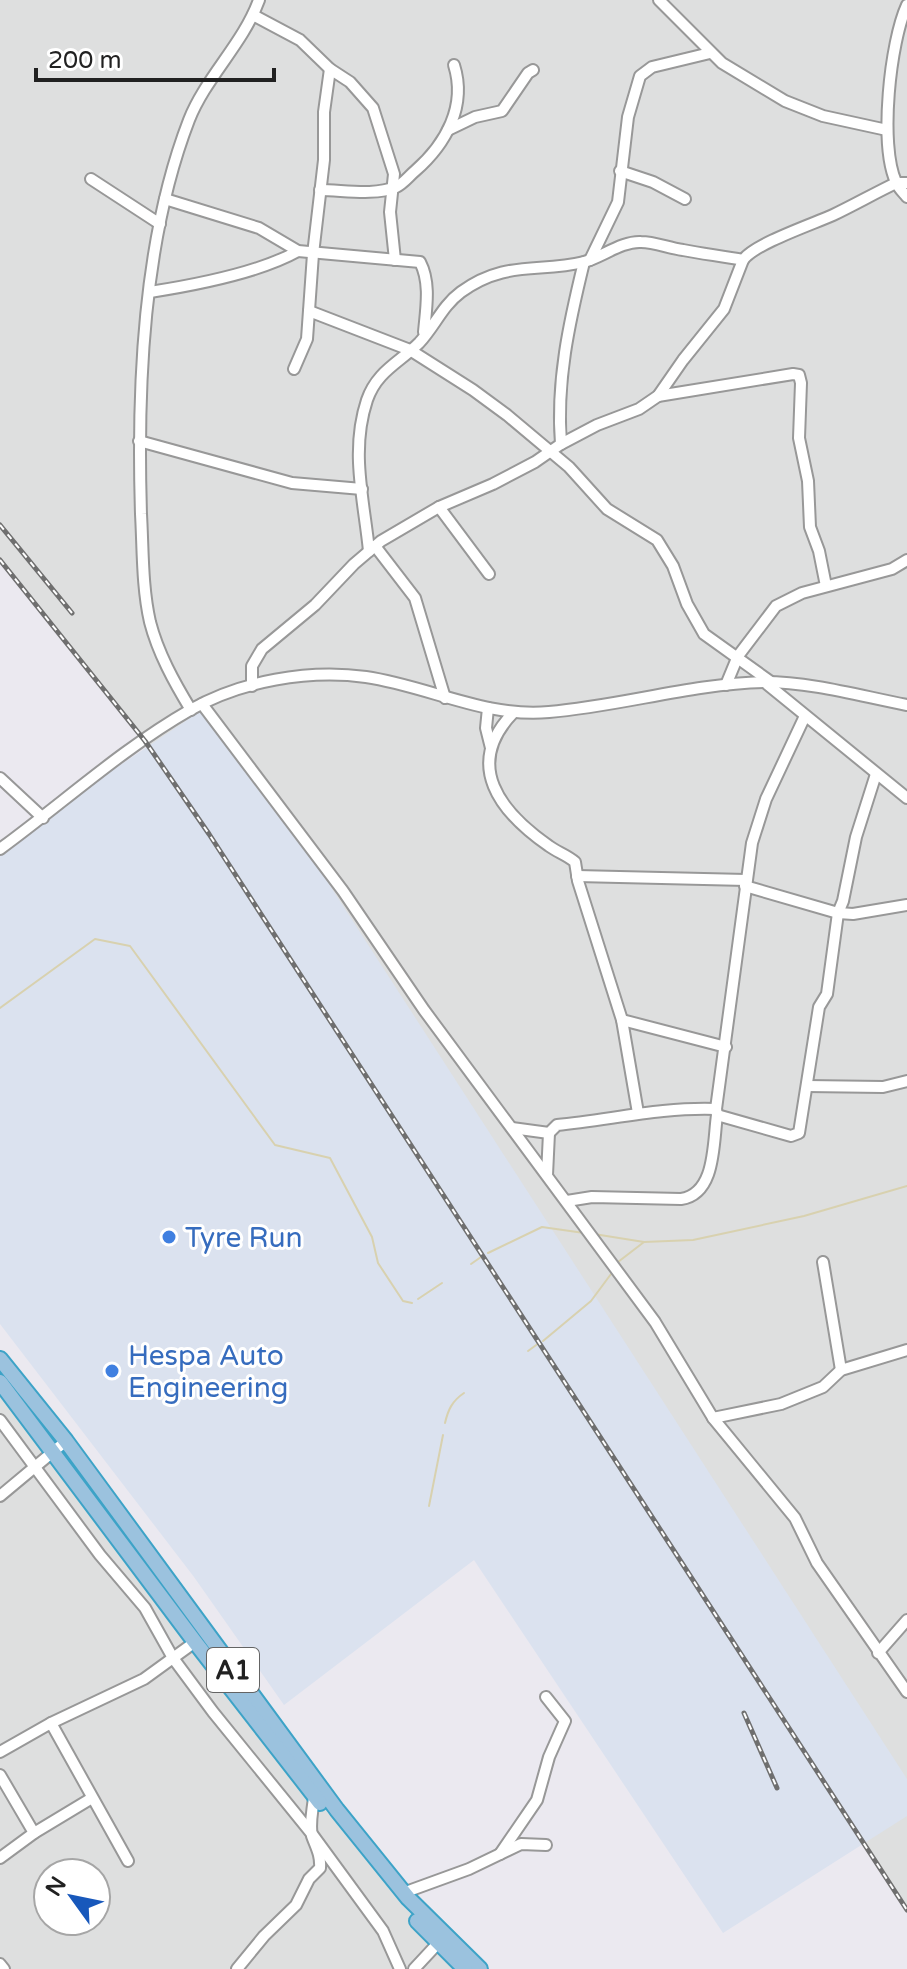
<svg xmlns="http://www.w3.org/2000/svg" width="907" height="1969" font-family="'Varela Round',sans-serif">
  <rect width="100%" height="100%" fill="#ebe9f0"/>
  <!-- residential -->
  <g fill="#dedfdf" fill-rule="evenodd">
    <path d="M0,0H907V1910L209,834L145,741L0,560Z"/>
    <path d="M0,1382L314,1796L402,1905L465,1969H0ZM48,1873H96V1921H48Z"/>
  </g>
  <!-- commercial -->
  <path fill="#dbe2ef" d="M202,710L305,847L907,1779V1816L723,1933L474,1560L284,1705L194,1577L0,1324V854L110,772Z"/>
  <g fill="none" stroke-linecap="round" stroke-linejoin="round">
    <!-- stream -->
    <g stroke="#d8d1af" stroke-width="2">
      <path d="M0,1008L95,939L130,946L275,1145L330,1158L372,1237L378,1263L403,1301L412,1303"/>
      <path d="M594,1234L644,1242L693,1240L804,1216L907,1186"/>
      <path d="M488,1253L542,1227L584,1233"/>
      <path d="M618,1262L644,1242"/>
      <path d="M471,1264L481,1257"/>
      <path d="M418,1299L442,1283"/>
      <path d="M543,1341L591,1301L611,1274"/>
      <path d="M528,1351L539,1343"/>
      <path d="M445,1423C448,1410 452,1401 464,1393"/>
      <path d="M429,1506L443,1435"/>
    </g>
    <!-- minor casing -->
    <g stroke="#989898" stroke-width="14">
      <g id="minor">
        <path d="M659,0L722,63L785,101L823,116L887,130"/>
        <path d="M907,5C890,42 879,145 896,182C898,188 904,193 907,197"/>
        <path d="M253,15L300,40L330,69L350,82L373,108L394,174L390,212L395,260"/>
        <path d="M448,130L475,117L502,111L528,73L533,70"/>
        <path d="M620,171L653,182L685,199"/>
        <path d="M91,179L160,224"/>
        <path d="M320,190C343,190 374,196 396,187C403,184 409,176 415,171C446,144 467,106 454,65"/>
        <path d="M165,199L259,228L298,251L420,262C431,283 426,309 424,332"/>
        <path d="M590,260L618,202L628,117L640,76L652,67L710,53"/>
        <path d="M150,292C195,285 259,273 298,251"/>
        <path d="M309,311L410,350L473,390L507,415L569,467L607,509L657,540L673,566L687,604L704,634L771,682"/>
        <path d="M294,369L307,339L313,254L324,160V112L330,69"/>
        <path d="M658,396L793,374L799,375L801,383L799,438L808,481L810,527L819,551L826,586"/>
        <path d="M139,441L292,483L362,489"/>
        <path d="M561,444C556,382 569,323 584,262"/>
        <path d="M439,507L489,574"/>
        <path d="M375,546L415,598L445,698"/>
        <path d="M369,551C364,500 350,451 367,400C377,371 399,363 419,343C435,326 442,306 461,292C505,260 538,273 584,262C602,257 622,241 641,242C655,242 668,248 683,250C702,254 723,256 743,260C754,244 813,224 833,215C854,205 875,193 896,183H907"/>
        <path d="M767,684L907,798"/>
        <path d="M726,685L738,656L776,606L802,593L892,569L907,560"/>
        <path d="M252,686V666L262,649L315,605L354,564L381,541L439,507L493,484L535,462L561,444L597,425L639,409L658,396L683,360L724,309L743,260"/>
        <path d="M202,704L343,891L424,1010L655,1322L713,1418L795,1518L817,1563L907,1692"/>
        <path d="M488,708L486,728L491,748"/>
        <path d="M191,710C174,682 158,653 150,622C142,587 143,549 141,514C137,387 143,239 189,120C206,77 243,44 259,0"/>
        <path d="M513,713C463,765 500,812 549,846C557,852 567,855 575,862L578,881L622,1020L638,1113"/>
        <path d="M0,778L43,818"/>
        <path d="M0,849C63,803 122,749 190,710C241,681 308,669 366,677C428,686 485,718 549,712C621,706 691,684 764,682C812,682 860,696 907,705"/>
        <path d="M577,876L746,880"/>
        <path d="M745,886L838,913L853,914L907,905"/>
        <path d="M622,1020L726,1047"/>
        <path d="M807,1086L883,1087L907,1081"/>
        <path d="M717,1115L791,1136L799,1133L819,1007L827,994L838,913L843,901L856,837L876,774"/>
        <path d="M512,1128L549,1133L557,1125C610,1120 661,1107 716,1109"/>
        <path d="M547,1175L549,1133"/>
        <path d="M567,1201L592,1197L681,1199C716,1194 713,1143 717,1115L716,1109L752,843L766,799L805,716"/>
        <path d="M823,1262L841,1370"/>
        <path d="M713,1418L781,1404L823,1387L841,1370L907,1350"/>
        <path d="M0,1420L100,1555L145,1608L173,1658L213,1712L312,1834L383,1931L400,1969"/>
        <path d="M0,1496L66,1441"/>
        <path d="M878,1653L907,1620"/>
        <path d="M51,1723L128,1861"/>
        <path d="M0,1752L51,1723L144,1679L195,1642"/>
        <path d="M0,1775L34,1833L0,1858"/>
        <path d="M34,1833L92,1798"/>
        <path d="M500,1854L537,1800L549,1757L565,1721L546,1697"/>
        <path d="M403,1893L469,1869L521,1844L546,1845"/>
        <path d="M0,1964L4,1969"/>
        <path d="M237,1969L264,1936L296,1905L309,1879L320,1868C321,1855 316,1847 312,1836C309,1823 313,1810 314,1796"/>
        <path d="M414,1969L441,1940"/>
      </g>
    </g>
    <!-- highway casing -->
    <g stroke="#3da3c7" stroke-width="18">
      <g id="highway">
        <path d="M0,1359L66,1441L337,1810L408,1898L480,1969"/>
        <path d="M0,1382L195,1642L320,1803"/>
        <path d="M417,1921L465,1969"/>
      </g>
    </g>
    <!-- minor -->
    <use href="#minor" stroke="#fff" stroke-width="10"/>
    <!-- highway -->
    <use href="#highway" stroke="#9bc2de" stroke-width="14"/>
    <!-- rail casing -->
    <g stroke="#6f6f6f" stroke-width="5">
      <g id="rail">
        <path d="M0,525L72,613"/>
        <path d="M0,560L145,741L209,834L907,1910"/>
        <path d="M744,1713L777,1788"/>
      </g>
    </g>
    <!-- rail -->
    <use href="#rail" stroke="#fff" stroke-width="2" stroke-dasharray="6" stroke-linecap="butt"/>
  </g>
  <!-- markers -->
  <g fill="#3f7fe0" stroke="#fff" stroke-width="3">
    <circle cx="169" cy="1237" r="8"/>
    <circle cx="112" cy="1371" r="8"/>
  </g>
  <g text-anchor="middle" stroke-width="6" stroke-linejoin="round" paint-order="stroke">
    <!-- shield labels -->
    <rect fill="#fff" stroke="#646464" stroke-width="2" x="207" y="1648" width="52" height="44" rx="6"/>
    <g font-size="26" font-weight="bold" fill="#212121">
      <text x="233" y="1679">A1</text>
    </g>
    <!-- shop labels -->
    <g font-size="28" fill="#366cbe" stroke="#fff" text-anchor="start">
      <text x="185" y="1247">Tyre Run</text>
      <text x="128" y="1365">Hespa Auto<tspan x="128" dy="32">Engineering</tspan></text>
    </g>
  </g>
  <!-- north arrow -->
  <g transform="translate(72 1897) rotate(303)"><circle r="38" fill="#ffffff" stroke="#a6a6a6" stroke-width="2"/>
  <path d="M0-6L14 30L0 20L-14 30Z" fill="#1858bb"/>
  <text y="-12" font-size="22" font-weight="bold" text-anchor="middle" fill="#212121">N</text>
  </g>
  <!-- scale -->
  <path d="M36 68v12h238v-12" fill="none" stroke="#212121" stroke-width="4"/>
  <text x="48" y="68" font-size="24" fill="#212121" stroke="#ffffff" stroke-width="6" paint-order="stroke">200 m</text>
</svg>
